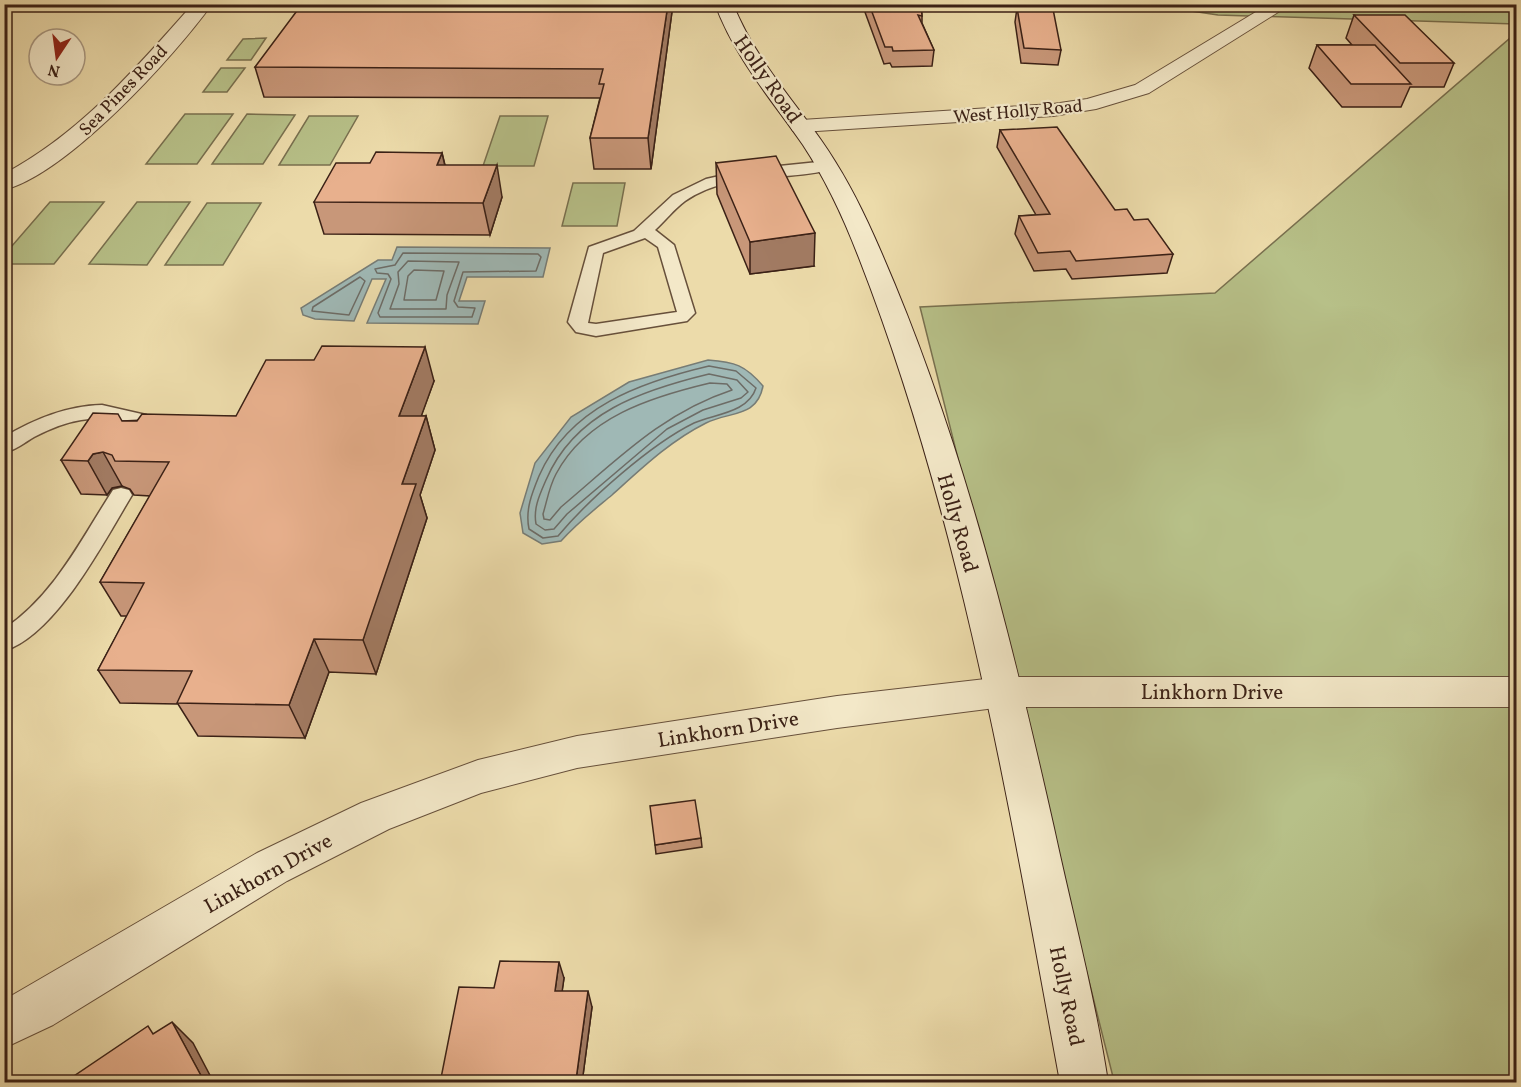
<svg xmlns="http://www.w3.org/2000/svg" width="1521" height="1087" font-family="Vollkorn,serif">
  <rect width="100%" height="100%" fill="#ecdbaa"/>
  <filter id="stains"><feTurbulence type="fractalNoise" baseFrequency=".00333" numOctaves="4"/><feColorMatrix values="0 0 0 0 .2 0 0 0 0 .09 0 0 0 0 .02 0 0 0 .5 -.17"/></filter>
  <radialGradient id="worn" r=".72"><stop offset=".6" stop-color="#630" stop-opacity="0"/><stop offset="1" stop-color="#630" stop-opacity=".3"/></radialGradient>
  <!-- green -->
  <g fill="#b7c088" stroke="#79704f" stroke-width="1.5">
    <path d="M1151,5H1516V24L1218,15Z"/>
    <path d="M1516,33V1082H1116L1113,1077L920,307L1215,293Z"/>
    <path d="M266,38L251,60H227L243,39Z"/>
    <path d="M221,68H245L227,92H203Z"/>
    <path d="M185,114H233L197,164H146Z"/>
    <path d="M247,114L295,115L263,164H212Z"/>
    <path d="M309,116H358L330,165H279Z"/>
    <path d="M500,116H548L534,166H483Z"/>
    <path d="M573,183H625L617,226H562Z"/>
    <path d="M50,202H104L54,264H5V254Z"/>
    <path d="M137,202H190L147,265L89,264Z"/>
    <path d="M207,203H261L223,265H165Z"/>
  </g>
  <!-- water -->
  <g fill="#9fb8b5" stroke="#777c75" stroke-width="1.5">
    <path d="M397,247L550,248L543,277H467L459,301H485L478,324L367,323L386,279H372L354,321L315,319L303,315L301,308L378,260H392Z"/>
    <path d="M708,360C735,362 745,365 763,386C757,418 730,411 706,423C670,441 642,468 612,495C594,510 577,523 561,541L542,544L523,533L520,513L535,463L571,417L629,382Z"/>
  </g>
  <g fill="none" stroke-linecap="round" stroke-linejoin="round">
    <!-- shore -->
    <g stroke="#6d6c66" stroke-width="1.5">
      <path d="M403,253L538,254L541,257L536,271L463,272L454,301L458,307L475,308L472,317H380L378,313L391,279L388,274L377,273L375,269L395,265Z"/>
      <path d="M408,261L459,262L447,295L446,309H390L399,284L398,272Z"/>
      <path d="M414,270L444,271L436,300H404L408,276Z"/>
      <path d="M360,277L365,281L349,315L312,311L313,307Z"/>
      <path d="M709,366L736,371L756,388C748,413 714,414 694,423C651,444 588,500 558,536L543,538L529,529C525,510 532,493 539,476C569,407 641,382 709,366Z"/>
      <path d="M709,374L737,380L748,392L741,398L703,410L667,429L567,514L554,529L545,530L536,524C533,508 540,494 546,480C575,412 643,390 709,374Z"/>
      <path d="M710,383L727,384L732,390C662,413 617,460 561,507L550,520L544,519L543,514C547,501 549,487 556,474C586,417 651,397 710,383Z"/>
    </g>
    <!-- lane casing -->
    <g stroke="#67503b" stroke-width="3">
      <g id="lane">
        <path d="M828,161L833,163L836,166L833,169C784,182 730,170 685,201C674,209 665,221 655,230L674,245L695,313L687,321L596,336L576,332L568,322L589,247L634,231L673,195L706,179L751,169ZM645,238L658,247L677,312L596,324L588,323L603,253Z"/>
        <path d="M102,405L146,415L157,446L154,451H140L130,424C95,413 66,420 34,437C24,443 15,450 4,453V437C35,419 66,406 102,405Z"/>
        <path d="M121,488L129,490L132,495C104,541 57,634 4,651V629C54,596 82,538 113,490Z"/>
      </g>
    </g>
    <!-- street casing -->
    <g stroke="#67503b" stroke-width="2">
      <g id="street">
        <path d="M193,4H212C174,57 67,174 4,190V174C81,133 136,68 193,4Z"/>
        <path d="M1269,4H1291L1149,93L1096,109L1053,116L801,132L793,131L790,126L793,121L801,120L1053,104L1087,99L1135,85Z"/>
        <path d="M1003,677H1516V707H1003L837,728L577,768L481,793L389,829L287,881L53,1025L4,1048V1000L257,853L361,803L478,760L577,736L837,696Z"/>
      </g>
    </g>
    <!-- secondary casing -->
    <g stroke="#3b2116" stroke-width="2">
      <path id="secondary" d="M715,4H733C754,56 789,95 821,140C842,170 859,202 874,236C958,423 1009,628 1054,828C1072,912 1095,997 1108,1082H1060C1009,805 962,522 859,258C844,219 826,180 803,145C771,99 735,58 715,4Z"/>
    </g>
    <!-- lane -->
    <use href="#lane" fill="#f3e8c8" fill-rule="evenodd"/>
    <!-- street -->
    <use href="#street" fill="#f3e8c8" fill-rule="evenodd"/>
    <!-- secondary -->
    <use href="#secondary" fill="#f3e8c8" fill-rule="evenodd"/>
  </g>
  <!-- wall -->
  <g fill="#c89779" stroke="#3b2116" stroke-width="1.5">
    <path d="M673,4L651,169H594L590,138L600,98L264,97L255,67Z"/>
    <path d="M862,4H921L922,16V23L934,50L932,66L892,67L890,63L884,64Z"/>
    <path d="M1017,8L1061,50L1058,65L1021,63L1015,22Z"/>
    <path d="M1354,15L1454,63L1444,87H1410L1401,107H1342L1309,68L1317,45H1352L1346,38Z"/>
    <path d="M1000,130L1115,210L1134,220L1173,254L1167,273L1072,279L1066,269L1034,271L1015,234L1019,216L1036,215L997,147Z"/>
    <path d="M442,153L445,165L502,197L490,235L324,234L314,202L370,163Z"/>
    <path d="M716,163L814,266L750,274L717,194Z"/>
    <path d="M434,381L421,416H426L435,450L420,495L427,518L376,674L329,672L305,738L198,736L178,704L120,703L98,670L127,616H121L100,582L150,496L134,495L130,489L122,486L112,488L107,495L81,494L61,460L122,421L236,416Z"/>
    <path d="M701,838L702,847L656,854L655,845Z"/>
    <path d="M564,978L562,991L592,1007L582,1083H443L441,1078L494,988Z"/>
  </g>
  <!-- shaded-wall -->
  <g fill="#a27b63" stroke="#3b2116" stroke-width="1.5">
    <path d="M668,4H673L651,169L648,138Z"/>
    <path d="M442,153L449,184L437,165Z"/>
    <path d="M497,165L502,197L490,235L483,203Z"/>
    <path d="M815,233L814,266L750,274V242Z"/>
    <path d="M425,347L434,381L409,450L399,416Z"/>
    <path d="M426,416L435,450L420,495L427,518L376,674L363,640L402,484Z"/>
    <path d="M103,452L122,486L112,488L107,495L88,461L93,454Z"/>
    <path d="M314,639L329,672L305,738L289,705Z"/>
    <path d="M559,962L564,978L560,1007L555,991Z"/>
    <path d="M588,991L592,1007L582,1083H577L576,1080Z"/>
    <path d="M172,1022L193,1043L214,1083H205Z"/>
  </g>
  <!-- building -->
  <g fill="#e8b08d" stroke="#3b2116" stroke-width="1.5">
    <path d="M302,4H668L648,138H590L604,84H599L603,69L255,67Z"/>
    <path d="M869,4H921L922,16L918,15L934,50L893,51L892,47H885Z"/>
    <path d="M1017,8L1053,9L1061,50L1024,48Z"/>
    <path d="M1354,15H1405L1454,63H1400Z"/>
    <path d="M1317,45H1375L1411,84H1351Z"/>
    <path d="M1057,127L1115,210L1127,209L1134,220L1148,219L1173,254L1076,261L1070,251L1038,253L1019,216L1050,214L1000,130Z"/>
    <path d="M376,152L442,153L437,165H497L483,203L314,202L336,163H370Z"/>
    <path d="M776,156L815,233L750,242L716,163Z"/>
    <path d="M322,346L425,347L399,416H426L402,484H416L363,640L314,639L289,705L177,703L192,671L98,670L144,583L100,582L169,462L115,461L112,455L103,452L93,454L88,461L61,460L93,413L118,414L122,421H137L142,414L236,416L266,360H314Z"/>
    <path d="M695,800L701,838L655,845L650,806Z"/>
    <path d="M500,961L559,962L555,991H588L576,1080L441,1078L459,987L494,988Z"/>
    <path d="M172,1022L205,1083H79L74,1076L148,1026L153,1034Z"/>
  </g>
  <g text-anchor="middle" stroke-width="4.5" stroke-linejoin="round" paint-order="stroke">
    <!-- far-street labels -->
    <g font-size="18" fill="#3b2116" stroke="#f3e8c8">
      <text transform="translate(123 90) rotate(-46)" y="6">Sea Pines Road</text>
      <text transform="translate(1018 111) rotate(-5)" y="6">West Holly Road</text>
    </g>
    <!-- street labels -->
    <g font-size="21" fill="#3b2116" stroke="#f3e8c8">
      <text transform="translate(768 79) rotate(55)" y="7">Holly Road</text>
      <text transform="translate(958 523) rotate(74)" y="7">Holly Road</text>
      <text x="1212" y="699">Linkhorn Drive</text>
      <text transform="translate(728 729) rotate(-9)" y="7">Linkhorn Drive</text>
      <text transform="translate(268 873) rotate(-29)" y="7">Linkhorn Drive</text>
      <text transform="translate(1067 996) rotate(78)" y="7">Holly Road</text>
    </g>
  </g>
  <!-- margin -->
  <rect width="1521" height="1087" fill="none" stroke="#ecdbaa" stroke-width="24"/>
  <rect x="6" y="6" width="1509" height="1075" fill="none" stroke="#3b2116" stroke-width="3"/>
  <rect x="12" y="12" width="1497" height="1063" fill="none" stroke="#3b2116" stroke-width="1.5"/>
  <!-- north arrow -->
  <g transform="translate(57 57) rotate(193)"><circle r="28" fill="#f3e8c8" stroke="#a99881" stroke-width="1.5"/>
  <path d="M0-4.5L10 22L0 15L-10 22Z" fill="#8f2418"/>
  <text y="-9" font-size="16" font-weight="bold" text-anchor="middle" fill="#3b2116">N</text>
  </g>
  <rect width="100%" height="100%" filter="url(#stains)"/>
  <rect width="100%" height="100%" fill="url(#worn)"/>
</svg>
